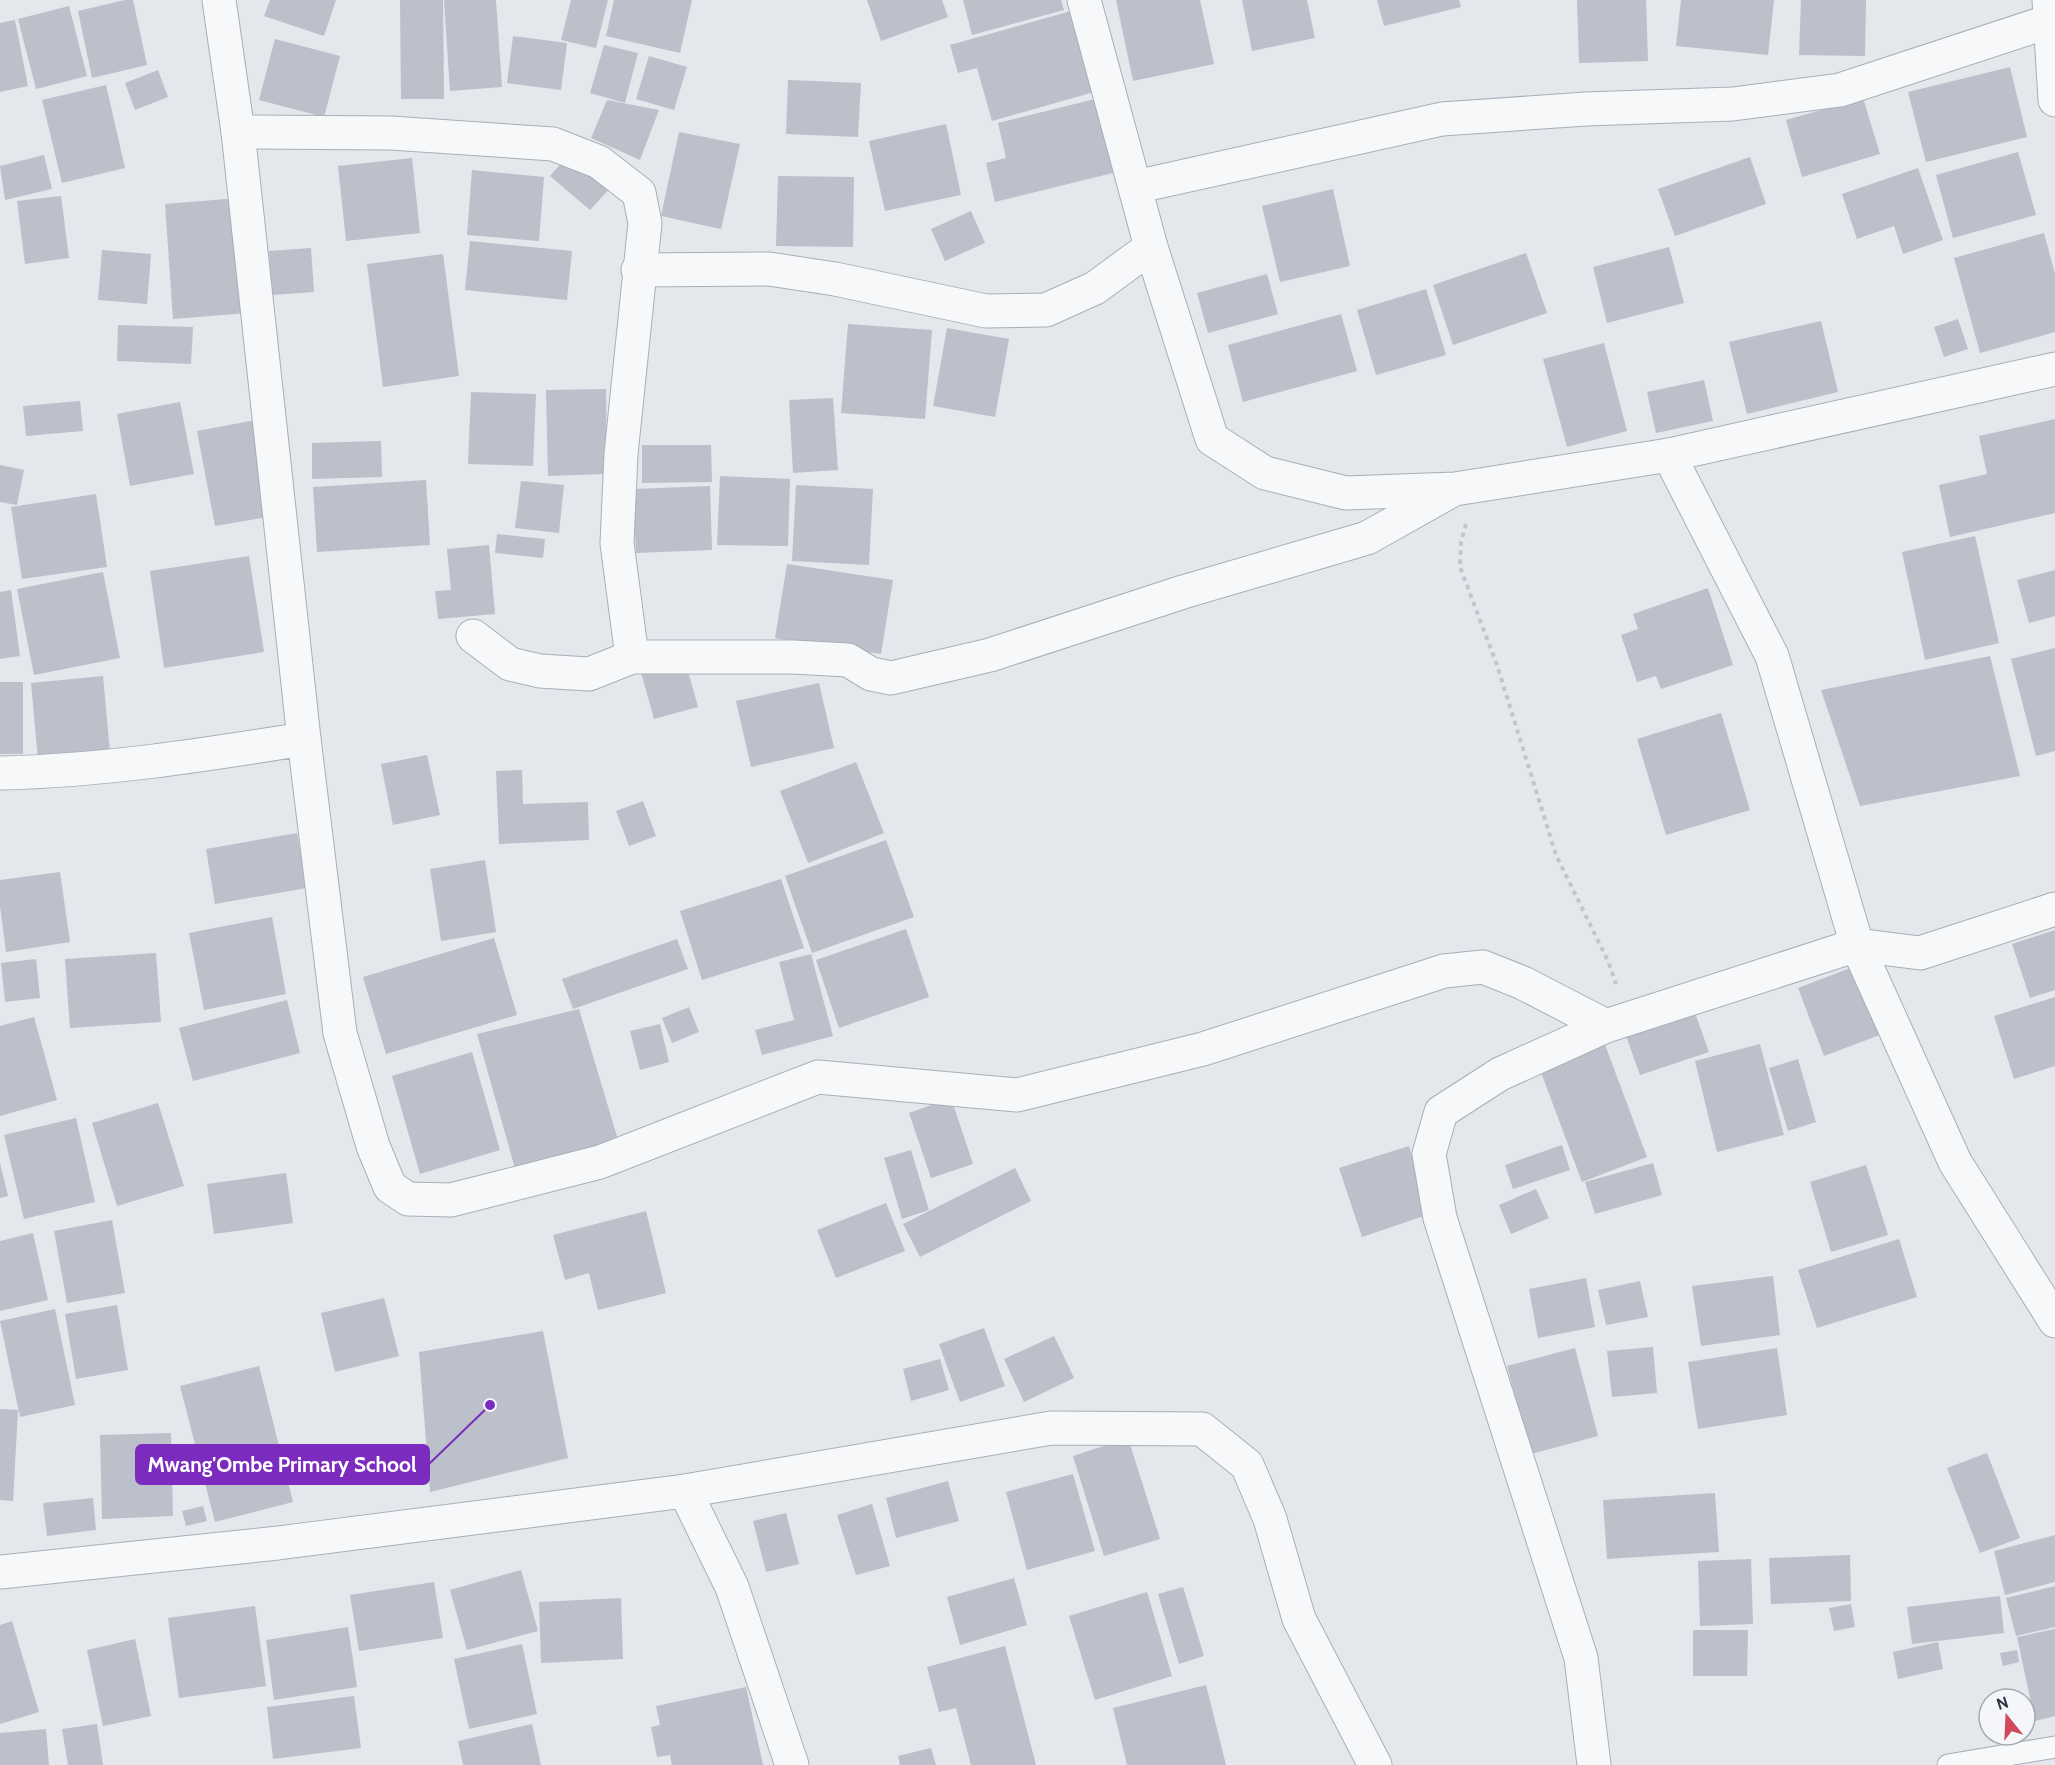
<svg xmlns="http://www.w3.org/2000/svg" width="2055" height="1765" font-family="Cabin,sans-serif">
  <rect width="100%" height="100%" fill="#e4e7ec"/>
  <!-- building -->
  <g fill="#bbc0ca">
    <path d="M125,0H133L147,65L92,78L78,11Z"/>
    <path d="M270,0H336L324,36L264,16Z"/>
    <path d="M400,0H443L444,99H401Z"/>
    <path d="M444,0H496L502,87L450,91Z"/>
    <path d="M571,0H608L596,48L561,40Z"/>
    <path d="M614,0H692L680,53L606,36Z"/>
    <path d="M867,0H942L948,17L881,41Z"/>
    <path d="M963,0H1061L1064,10L972,35Z"/>
    <path d="M1116,0H1200L1214,64L1133,81Z"/>
    <path d="M1242,0H1307L1315,38L1252,51Z"/>
    <path d="M1377,0H1459L1461,7L1384,26Z"/>
    <path d="M1577,0H1646L1648,61L1579,63Z"/>
    <path d="M1681,0H1774L1768,55L1676,46Z"/>
    <path d="M1801,0H1866L1865,56L1799,55Z"/>
    <path d="M69,6L87,76L36,89L18,19Z"/>
    <path d="M1078,9L1101,90L992,121L977,68L958,73L950,45Z"/>
    <path d="M15,20L28,86L0,92V23Z"/>
    <path d="M513,36L567,43L561,90L507,83Z"/>
    <path d="M275,39L340,56L324,117L259,100Z"/>
    <path d="M604,45L638,53L625,103L590,93Z"/>
    <path d="M649,56L687,67L674,110L636,99Z"/>
    <path d="M2010,67L2027,137L1926,162L1908,92Z"/>
    <path d="M158,70L168,97L135,110L125,83Z"/>
    <path d="M788,80L861,83L858,137L786,134Z"/>
    <path d="M106,85L125,168L62,183L42,100Z"/>
    <path d="M1099,98L1117,172L995,202L986,163L1006,158L998,123Z"/>
    <path d="M1863,98L1880,154L1802,177L1786,120Z"/>
    <path d="M607,100L659,110L640,160L591,138Z"/>
    <path d="M946,124L961,195L885,211L869,141Z"/>
    <path d="M679,132L740,144L721,229L661,216Z"/>
    <path d="M571,152L612,186L590,210L550,176Z"/>
    <path d="M2018,152L2036,215L1953,238L1936,175Z"/>
    <path d="M44,155L52,189L5,200L0,166Z"/>
    <path d="M1750,157L1766,204L1675,236L1658,189Z"/>
    <path d="M412,158L420,233L346,241L338,166Z"/>
    <path d="M1918,168L1943,240L1903,254L1894,226L1857,239L1842,194Z"/>
    <path d="M472,170L544,177L539,241L467,235Z"/>
    <path d="M778,176L854,177L853,247L776,246Z"/>
    <path d="M1333,189L1350,266L1280,282L1262,206Z"/>
    <path d="M61,196L69,258L25,264L17,201Z"/>
    <path d="M239,198L247,313L173,319L165,204Z"/>
    <path d="M971,211L985,243L945,261L931,229Z"/>
    <path d="M2044,233L2055,274V332L1980,353L1954,258Z"/>
    <path d="M470,241L572,251L567,300L465,290Z"/>
    <path d="M1669,247L1684,303L1607,323L1593,267Z"/>
    <path d="M311,248L314,292L272,295L269,251Z"/>
    <path d="M102,250L151,254L147,304L98,300Z"/>
    <path d="M1526,253L1547,313L1453,345L1433,285Z"/>
    <path d="M443,254L459,376L383,387L367,264Z"/>
    <path d="M1267,274L1278,314L1208,333L1197,293Z"/>
    <path d="M1426,289L1446,355L1376,375L1357,310Z"/>
    <path d="M1341,314L1357,371L1243,402L1228,345Z"/>
    <path d="M1958,319L1968,349L1944,357L1934,327Z"/>
    <path d="M1821,321L1838,392L1747,414L1729,342Z"/>
    <path d="M848,324L932,330L925,419L841,413Z"/>
    <path d="M118,325L193,327L191,364L117,361Z"/>
    <path d="M947,328L1009,339L995,417L933,406Z"/>
    <path d="M1604,343L1627,431L1567,447L1543,359Z"/>
    <path d="M1704,380L1713,421L1656,433L1647,392Z"/>
    <path d="M606,389L607,474L548,476L546,390Z"/>
    <path d="M471,392L536,394L533,466L468,464Z"/>
    <path d="M833,398L838,470L793,473L789,400Z"/>
    <path d="M80,401L83,431L26,436L23,406Z"/>
    <path d="M180,402L194,474L130,486L117,414Z"/>
    <path d="M272,417L290,513L215,526L197,431Z"/>
    <path d="M2055,419V513L1950,537L1939,485L1987,474L1979,436Z"/>
    <path d="M381,441L382,477L312,479V443Z"/>
    <path d="M642,445H711L712,482L642,483Z"/>
    <path d="M0,465L24,470L17,505L0,502Z"/>
    <path d="M720,476L790,479L788,546L717,545Z"/>
    <path d="M426,480L430,545L317,552L313,487Z"/>
    <path d="M521,481L564,485L559,533L515,528Z"/>
    <path d="M796,485L873,489L869,565L792,561Z"/>
    <path d="M710,486L712,550L636,553L633,489Z"/>
    <path d="M96,494L107,567L22,579L11,507Z"/>
    <path d="M497,534L545,539L543,558L495,553Z"/>
    <path d="M1975,536L1999,643L1925,660L1902,552Z"/>
    <path d="M489,545L495,614L438,619L435,591L451,590L447,549Z"/>
    <path d="M249,556L264,652L164,668L150,571Z"/>
    <path d="M787,564L893,580L881,654L775,638Z"/>
    <path d="M2055,570V616L2029,623L2017,580Z"/>
    <path d="M103,572L120,658L34,675L17,589Z"/>
    <path d="M1708,588L1733,665L1661,689L1656,676L1637,682L1621,635L1638,629L1633,614Z"/>
    <path d="M11,590L20,656L0,659V592Z"/>
    <path d="M2055,648V751L2036,756L2011,659Z"/>
    <path d="M683,653L698,707L654,719L639,665Z"/>
    <path d="M1990,656L2020,776L1860,806L1821,690Z"/>
    <path d="M103,676L110,752L38,759L31,683Z"/>
    <rect x="0" y="682" width="23" height="72"/>
    <path d="M819,683L834,748L751,767L736,701Z"/>
    <path d="M1721,713L1750,810L1666,835L1637,739Z"/>
    <path d="M427,755L440,815L393,825L381,764Z"/>
    <path d="M856,762L884,833L808,863L780,791Z"/>
    <path d="M522,770L523,804L588,802L589,840L499,844L496,771Z"/>
    <path d="M643,801L656,836L629,846L616,811Z"/>
    <path d="M297,833L307,888L215,904L206,849Z"/>
    <path d="M886,840L914,917L812,953L785,876Z"/>
    <path d="M485,860L496,932L441,941L430,869Z"/>
    <path d="M60,872L70,942L6,952L0,906V880Z"/>
    <path d="M781,879L804,948L702,980L680,911Z"/>
    <path d="M272,917L286,994L204,1010L189,933Z"/>
    <path d="M906,929L929,997L839,1028L816,960Z"/>
    <path d="M2055,930V990L2030,998L2012,944Z"/>
    <path d="M494,938L517,1015L386,1054L363,977Z"/>
    <path d="M677,939L688,969L573,1009L562,979Z"/>
    <path d="M156,953L161,1022L70,1028L65,959Z"/>
    <path d="M811,954L833,1036L762,1055L755,1030L794,1020L779,962Z"/>
    <path d="M36,959L40,998L5,1002L1,963Z"/>
    <path d="M1866,962L1893,1030L1824,1056L1798,988Z"/>
    <path d="M2055,997V1066L2014,1079L1994,1016Z"/>
    <path d="M287,1000L300,1053L193,1081L179,1028Z"/>
    <path d="M689,1007L699,1032L672,1043L662,1018Z"/>
    <path d="M579,1009L621,1150L518,1179L477,1034Z"/>
    <path d="M1694,1010L1709,1052L1640,1075L1625,1033Z"/>
    <path d="M34,1017L57,1100L0,1116V1026Z"/>
    <path d="M660,1024L669,1062L640,1070L630,1031Z"/>
    <path d="M1604,1042L1647,1157L1582,1182L1539,1067Z"/>
    <path d="M1760,1044L1784,1135L1717,1152L1695,1061Z"/>
    <path d="M472,1052L500,1150L420,1174L392,1076Z"/>
    <path d="M1798,1059L1816,1122L1788,1131L1769,1068Z"/>
    <path d="M951,1098L973,1164L931,1178L909,1113Z"/>
    <path d="M158,1103L184,1186L117,1206L92,1123Z"/>
    <path d="M76,1118L95,1202L24,1219L4,1135Z"/>
    <path d="M1562,1145L1570,1170L1513,1189L1505,1165Z"/>
    <path d="M1409,1146L1430,1214L1362,1237L1339,1168Z"/>
    <path d="M911,1150L929,1210L902,1219L884,1158Z"/>
    <path d="M0,1163L8,1196L0,1198Z"/>
    <path d="M1653,1163L1662,1195L1595,1214L1585,1182Z"/>
    <path d="M1866,1165L1888,1235L1831,1252L1810,1182Z"/>
    <path d="M1015,1168L1031,1201L920,1257L903,1224Z"/>
    <path d="M286,1173L293,1223L214,1234L207,1184Z"/>
    <path d="M1536,1189L1549,1218L1511,1234L1499,1205Z"/>
    <path d="M886,1203L905,1251L836,1278L817,1230Z"/>
    <path d="M646,1211L666,1293L598,1310L589,1273L565,1280L553,1235Z"/>
    <path d="M112,1220L125,1293L67,1303L54,1231Z"/>
    <path d="M33,1233L48,1300L0,1311V1241Z"/>
    <path d="M1899,1239L1917,1297L1817,1328L1798,1270Z"/>
    <path d="M1773,1276L1780,1335L1701,1346L1692,1286Z"/>
    <path d="M1586,1278L1595,1327L1538,1338L1529,1289Z"/>
    <path d="M1640,1281L1648,1317L1606,1325L1598,1290Z"/>
    <path d="M384,1298L399,1356L335,1372L321,1313Z"/>
    <path d="M117,1305L128,1370L76,1379L65,1314Z"/>
    <path d="M55,1309L75,1405L20,1417L0,1321Z"/>
    <path d="M984,1328L1005,1386L960,1402L939,1344Z"/>
    <path d="M543,1331L568,1458L430,1492L419,1352Z"/>
    <path d="M1054,1336L1074,1378L1024,1402L1004,1359Z"/>
    <path d="M1653,1347L1657,1393L1612,1397L1607,1351Z"/>
    <path d="M1575,1348L1598,1436L1531,1454L1507,1366Z"/>
    <path d="M1777,1348L1787,1415L1698,1429L1688,1362Z"/>
    <path d="M940,1359L949,1390L911,1401L903,1369Z"/>
    <path d="M259,1366L293,1502L215,1522L180,1386Z"/>
    <path d="M0,1409L18,1410L13,1501L0,1500Z"/>
    <path d="M171,1433L173,1516L102,1519L100,1435Z"/>
    <path d="M1128,1438L1160,1539L1104,1556L1073,1456Z"/>
    <path d="M1987,1453L2020,1538L1980,1553L1947,1468Z"/>
    <path d="M1073,1474L1095,1551L1027,1570L1006,1492Z"/>
    <path d="M948,1481L959,1521L896,1538L886,1498Z"/>
    <path d="M1715,1493L1719,1552L1607,1559L1603,1500Z"/>
    <path d="M93,1498L96,1530L47,1536L43,1503Z"/>
    <path d="M872,1504L890,1566L856,1575L837,1515Z"/>
    <path d="M203,1506L207,1521L186,1526L182,1511Z"/>
    <path d="M786,1513L799,1564L766,1572L753,1521Z"/>
    <path d="M2055,1535V1582L2005,1595L1994,1551Z"/>
    <path d="M1850,1555L1851,1601L1771,1604L1769,1558Z"/>
    <path d="M1751,1559L1753,1624L1700,1626L1698,1561Z"/>
    <path d="M521,1570L538,1631L467,1650L450,1590Z"/>
    <path d="M1014,1578L1027,1625L960,1645L947,1597Z"/>
    <path d="M434,1582L443,1638L359,1651L350,1595Z"/>
    <path d="M2055,1586V1627L2016,1636L2006,1598Z"/>
    <path d="M1183,1587L1204,1656L1179,1664L1158,1594Z"/>
    <path d="M1147,1592L1172,1676L1095,1700L1069,1616Z"/>
    <path d="M2000,1596L2004,1633L1912,1644L1907,1607Z"/>
    <path d="M621,1598L623,1659L541,1663L539,1602Z"/>
    <path d="M1851,1604L1855,1627L1834,1631L1829,1608Z"/>
    <path d="M255,1606L266,1686L179,1698L168,1618Z"/>
    <path d="M12,1621L39,1712L0,1724V1625Z"/>
    <path d="M348,1627L357,1687L274,1700L266,1640Z"/>
    <path d="M2055,1629V1716L2035,1721L2017,1637Z"/>
    <path d="M1693,1630H1748L1747,1676H1693Z"/>
    <path d="M135,1639L151,1716L103,1726L87,1650Z"/>
    <path d="M1938,1642L1943,1669L1898,1679L1893,1652Z"/>
    <path d="M522,1644L537,1714L469,1729L454,1659Z"/>
    <path d="M1005,1646L1036,1765H971L956,1708L939,1712L927,1667Z"/>
    <path d="M2017,1650L2019,1662L2003,1666L2000,1653Z"/>
    <path d="M1206,1685L1226,1765H1127L1113,1708Z"/>
    <path d="M746,1687L763,1765H672L670,1755L657,1757L651,1727L660,1725L656,1706Z"/>
    <path d="M354,1696L361,1748L273,1759L267,1707Z"/>
    <path d="M97,1724L103,1765H68L62,1729Z"/>
    <path d="M532,1724L541,1765H463L458,1741Z"/>
    <path d="M46,1729L49,1765H0V1733Z"/>
    <path d="M931,1748L936,1765H900L898,1756Z"/>
  </g>
  <g fill="none" stroke-linecap="round" stroke-linejoin="round">
    <!-- lane casing -->
    <g stroke="#a9aeb7" stroke-width="23">
      <path id="lane" d="M1948,1765L2055,1747"/>
    </g>
    <!-- street casing -->
    <g stroke="#a9aeb7" stroke-width="35">
      <g id="street">
        <path d="M219,0L238,132L304,739"/>
        <path d="M1084,0L1151,247L1212,439L1265,473L1346,493L1455,489L1669,455L2055,369"/>
        <path d="M2049,0L2055,100"/>
        <path d="M238,132L391,133L553,144L599,162L639,193L645,223L621,454L617,543L632,657"/>
        <path d="M1135,187L1442,119L1586,109L1733,104L1840,90L2050,21"/>
        <path d="M638,270L769,269L835,279L986,311L1046,310L1095,288L1151,247"/>
        <path d="M1669,455L1772,656L1857,945L1955,1162L2055,1321"/>
        <path d="M473,636L510,664L540,671L589,674L632,657H793L848,660L871,674L891,678L990,655L1183,592L1367,538L1449,492"/>
        <path d="M0,773C102,771 203,755 304,739L340,1033L373,1146L390,1187L408,1199L451,1200L600,1162L818,1077L1017,1095L1203,1049L1444,971L1483,967L1523,983L1606,1026"/>
        <path d="M685,1491L732,1587L792,1765"/>
        <path d="M0,1572L278,1543L685,1491L1051,1428L1202,1429L1247,1465L1270,1519L1299,1619L1375,1765"/>
        <path d="M1594,1765L1581,1658L1440,1218L1429,1154L1441,1112L1500,1074L1606,1026L1857,945L1920,953L2055,909"/>
      </g>
    </g>
    <!-- path -->
    <path stroke="#c2c5cb" stroke-width="4" stroke-dasharray="4.5 4.5" stroke-linecap="butt" d="M1466,524L1461,542L1460,567L1497,665L1556,855L1608,961L1616,984"/>
    <!-- lane -->
    <use href="#lane" stroke="#f7f8fa" stroke-width="21"/>
    <!-- street -->
    <use href="#street" stroke="#f7f8fa" stroke-width="33"/>
  </g>
  <!-- callouts -->
  <path fill="none" stroke="#7b2cbf" stroke-width="2" d="M490 1405L429 1464"/>
  <circle fill="#7b2cbf" stroke="#f4f6f9" stroke-width="2" cx="490" cy="1405" r="6"/>
  <rect fill="#7b2cbf" stroke="#7b2cbf" stroke-width="2" x="136" y="1445" width="293" height="39" rx="6"/>
  <g font-size="21" text-anchor="middle" font-weight="bold" fill="#fff">
    <text x="282" y="1472">Mwang'Ombe Primary School</text>
  </g>
  <!-- north arrow -->
  <g transform="translate(2007 1717) rotate(342)"><circle r="28" fill="#f4f6f9" stroke="#a4a8b1" stroke-width="1.5"/>
  <path d="M0-4.5L10 22L0 15L-10 22Z" fill="#d1495b"/>
  <text y="-9" font-size="16" font-weight="bold" text-anchor="middle" fill="#2b3445">N</text>
  </g>
</svg>
